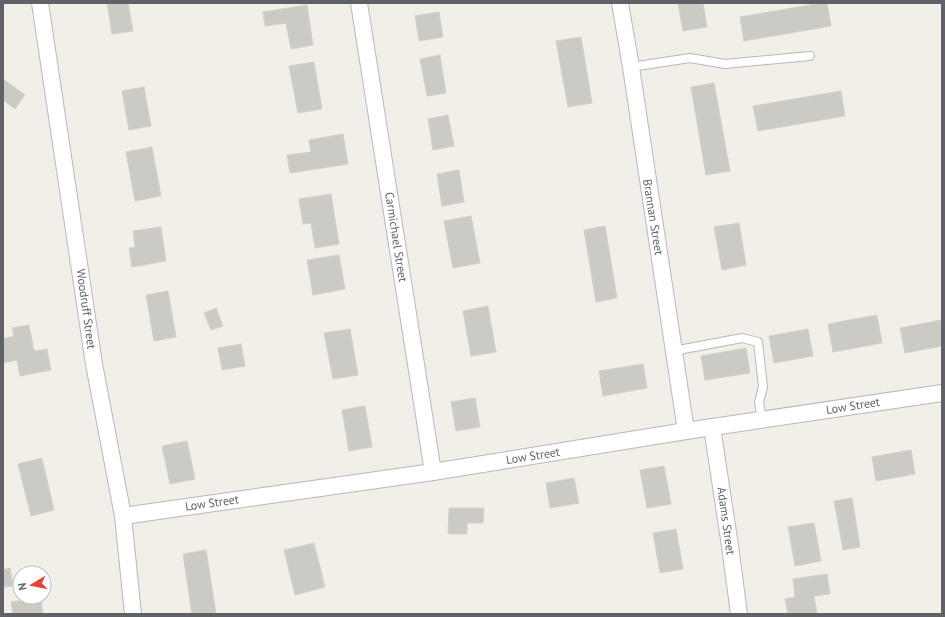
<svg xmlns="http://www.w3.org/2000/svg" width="945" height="617" font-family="'PT Sans',sans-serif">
  <rect width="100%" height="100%" fill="#f1efe8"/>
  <!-- building -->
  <g fill="#cccac5" stroke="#d6d1c6">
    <path d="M107,3H128L133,31L112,34Z"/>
    <path d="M678,3H703L707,27L683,31Z"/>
    <path d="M821,3H827L831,26L744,41L740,17Z"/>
    <path d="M307,5L313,45L291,49L286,23L265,26L263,12Z"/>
    <path d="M439,12L443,37L419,41L415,16Z"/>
    <path d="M581,37L592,103L568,107L556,41Z"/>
    <path d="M440,55L446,93L427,96L420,59Z"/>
    <path d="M314,62L322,109L298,113L289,66Z"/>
    <path d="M3,79L25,95L15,109L3,100Z"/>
    <path d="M714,83L730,171L706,175L691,87Z"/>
    <path d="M144,87L151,126L129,130L122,91Z"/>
    <path d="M841,91L845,116L758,131L753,106Z"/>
    <path d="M448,115L454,146L433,150L428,119Z"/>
    <path d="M343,134L348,164L290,173L287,155L311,152L309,140Z"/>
    <path d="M152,147L161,196L135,201L126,152Z"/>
    <path d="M459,170L464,202L442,206L437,174Z"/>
    <path d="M331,194L339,244L315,248L311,223L303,224L299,199Z"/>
    <path d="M471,216L480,263L453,268L444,221Z"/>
    <path d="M739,223L746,265L722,270L714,227Z"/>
    <path d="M605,226L617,298L596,302L584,230Z"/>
    <path d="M161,227L166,261L132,267L129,248L135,247L133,231Z"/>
    <path d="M339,255L345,289L313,295L307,260Z"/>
    <path d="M168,291L176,337L154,341L146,295Z"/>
    <path d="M488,306L496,352L471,356L463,311Z"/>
    <path d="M216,308L223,326L211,330L204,313Z"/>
    <path d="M877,315L882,343L833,352L828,324Z"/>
    <path d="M942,320V346L905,353L900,328Z"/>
    <path d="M29,325L34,351L47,349L51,370L20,376L17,360L3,363V339L14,336L12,328Z"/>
    <path d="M350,329L358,375L333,379L324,333Z"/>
    <path d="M808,329L813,356L774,363L769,336Z"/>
    <path d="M241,344L245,366L222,370L218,348Z"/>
    <path d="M746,348L750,373L705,380L701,356Z"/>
    <path d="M643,364L647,388L603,396L599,371Z"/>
    <path d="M475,398L480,427L456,431L451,402Z"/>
    <path d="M365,406L372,447L349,451L342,410Z"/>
    <path d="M187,441L195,479L170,484L162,446Z"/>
    <path d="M911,450L915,474L876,481L872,457Z"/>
    <path d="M42,458L54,510L31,516L18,464Z"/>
    <path d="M664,466L671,504L647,508L640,470Z"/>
    <path d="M574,478L579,503L550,508L546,483Z"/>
    <path d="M852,498L860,547L843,550L834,501Z"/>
    <path d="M449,508H484L483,523H467V534H448Z"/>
    <path d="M814,523L821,561L795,566L788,527Z"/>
    <path d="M676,529L683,569L660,573L653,533Z"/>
    <path d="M314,543L325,587L295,595L284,550Z"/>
    <path d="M206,550L216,614H192L183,554Z"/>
    <path d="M10,568L13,586L3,587V570Z"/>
    <path d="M827,574L830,594L814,596L817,614H788L785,599L795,597L793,579Z"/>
    <path d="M41,598L43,614H13L11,602Z"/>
  </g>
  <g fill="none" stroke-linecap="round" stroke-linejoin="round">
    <!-- lane casing -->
    <g stroke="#b5b8bc" stroke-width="10">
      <g id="lane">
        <path d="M631,67L690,58L725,64L810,56"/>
        <path d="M673,351L742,338L758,342L763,387L759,402L762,420"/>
      </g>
    </g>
    <!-- street casing -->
    <g stroke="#b5b8bc" stroke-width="18">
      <g id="street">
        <path d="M40,3L94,364L123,516L133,614"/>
        <path d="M359,3L433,472"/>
        <path d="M620,3L631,67L686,431"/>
        <path d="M712,427L730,546L739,614"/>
        <path d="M123,516L433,472L686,431L942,393"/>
      </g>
    </g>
    <!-- lane -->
    <use href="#lane" stroke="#fff" stroke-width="8"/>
    <!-- street -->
    <use href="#street" stroke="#fff" stroke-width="16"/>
  </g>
  <g text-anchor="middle" stroke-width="3.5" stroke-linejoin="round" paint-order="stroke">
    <!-- street labels -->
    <g font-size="12" fill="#5f6368" stroke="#fff">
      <text transform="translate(653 217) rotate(81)" y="4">Brannan Street</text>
      <text transform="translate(396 237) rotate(81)" y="4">Carmichael Street</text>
      <text transform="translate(86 309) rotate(82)" y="4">Woodruff Street</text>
      <text transform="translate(853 406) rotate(-9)" y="4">Low Street</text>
      <text transform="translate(533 456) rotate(-9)" y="4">Low Street</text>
      <text transform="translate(212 503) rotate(-8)" y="4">Low Street</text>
      <text transform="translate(726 521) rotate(82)" y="4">Adams Street</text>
    </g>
  </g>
  <!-- border -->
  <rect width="945" height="617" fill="none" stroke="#5f6368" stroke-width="8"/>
  <!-- north arrow -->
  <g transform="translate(32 585) rotate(260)"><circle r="19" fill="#ffffff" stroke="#bfc1c3"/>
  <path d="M0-3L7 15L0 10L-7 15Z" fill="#ea4335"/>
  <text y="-6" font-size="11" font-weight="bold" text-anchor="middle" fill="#5f6368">N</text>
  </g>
</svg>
